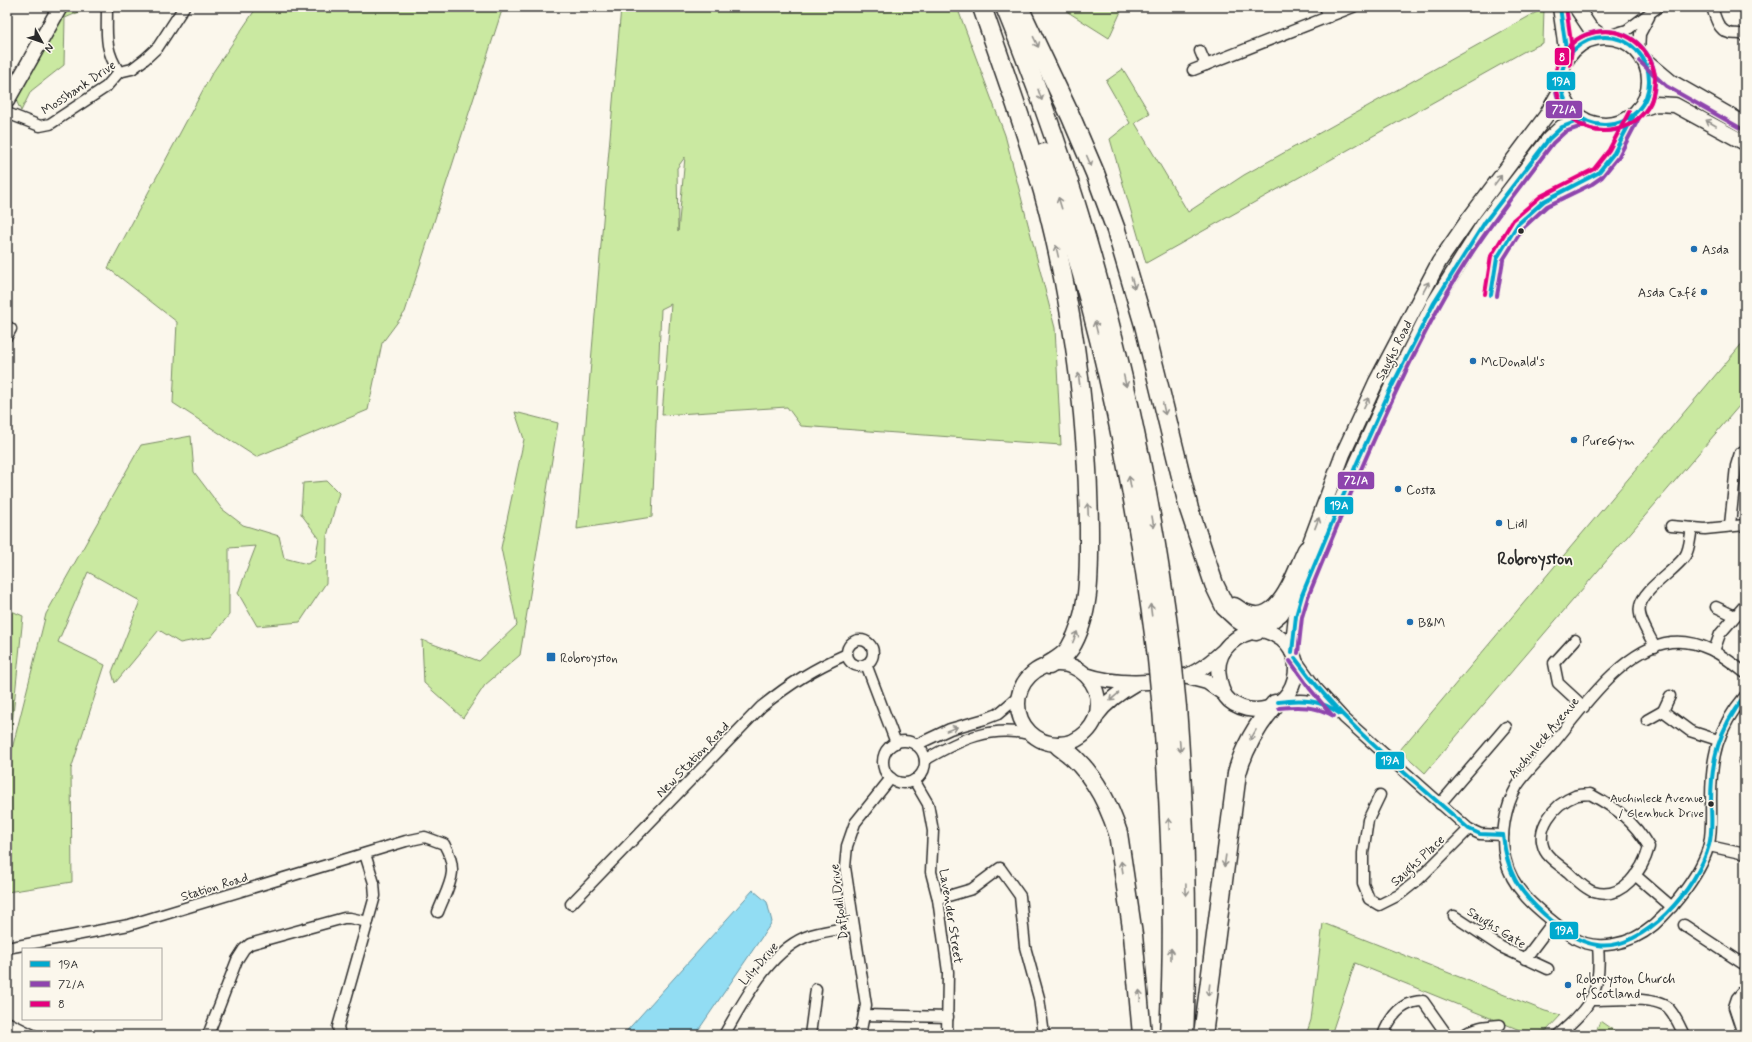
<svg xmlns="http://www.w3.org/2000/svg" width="1752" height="1042" font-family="Mynerve,sans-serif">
  <rect width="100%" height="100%" fill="#fbf7ec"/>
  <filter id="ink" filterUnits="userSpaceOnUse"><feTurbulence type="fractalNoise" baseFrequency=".025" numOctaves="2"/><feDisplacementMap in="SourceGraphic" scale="8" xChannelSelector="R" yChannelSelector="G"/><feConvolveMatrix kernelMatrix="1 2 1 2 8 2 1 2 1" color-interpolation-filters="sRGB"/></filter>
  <g filter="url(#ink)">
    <!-- green -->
    <g fill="#cae9a1" stroke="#7a8a66" fill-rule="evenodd">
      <path d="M68,7H91L65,18L64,65L31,91L21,111L16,100Z"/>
      <path d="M257,7H503L405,312L382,343L368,410L256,457L173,403L177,322L108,268L211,75Z"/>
      <path d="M621,7H957L1005,135L1055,328L1061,445L801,426L787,407L662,415L671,304L661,309L652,517L577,529ZM685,157L678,232L677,168Z"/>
      <path d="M1060,7H1123L1109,38Z"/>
      <path d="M1544,8L1543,43L1523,52L1146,263L1110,139L1130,123L1106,81L1123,69L1150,114L1135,123L1188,212L1244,175Z"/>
      <path d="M1745,340V399L1425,773L1400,750Z"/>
      <path d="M515,412L558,423L520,655L485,685L463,718L424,683L422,640L479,661L517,625L501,548L524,439Z"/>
      <path d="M191,436L194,472L222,509L243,525L279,536L284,558L307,564L315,560L319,538L301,514L303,483L327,481L339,493L327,536L326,583L300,622L257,626L238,593L256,546L229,548V615L211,637L180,643L159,630L115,683L112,672L140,601L88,572L58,642L105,665L71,769L72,882L7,892V609L23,616L8,765L46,614L141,445Z"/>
      <path d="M1323,923L1545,1011L1561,1015L1547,1030L1532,1035L1355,963L1331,1035H1306L1311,1020Z"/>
      <path d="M1600,1021L1620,1035H1595Z"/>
    </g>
    <!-- water -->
    <path fill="#92ddf3" stroke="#6996a3" d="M753,890L767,902L772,922L695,1035H623Z"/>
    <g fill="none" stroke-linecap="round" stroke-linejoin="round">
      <!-- street casing -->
      <g stroke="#2b2b2b" stroke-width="13">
        <g id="street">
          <path d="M107,7C107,34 104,49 119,72"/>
          <path d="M1325,7L1329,17"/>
          <path d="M1712,7C1715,17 1718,30 1729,33C1735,35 1739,32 1745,36"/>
          <path d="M1608,36L1627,30L1658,7"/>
          <path d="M1200,51L1206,65"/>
          <path d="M1639,52L1640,34L1649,17"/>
          <path d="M1193,70L1353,7"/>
          <path d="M7,113L40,126L50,124L106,87L119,72L132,69L145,59L158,47L184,7"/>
          <path d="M7,326L11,329L7,336"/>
          <path d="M1730,525L1736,466L1740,453L1745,450"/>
          <path d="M1671,526L1705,529L1745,525"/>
          <path d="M1716,607L1735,616"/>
          <path d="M1575,640L1554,663L1558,683L1584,707"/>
          <circle cx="860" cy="653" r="13"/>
          <path d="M1655,647C1650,636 1637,618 1640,606C1644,588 1674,572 1685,556C1690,549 1690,536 1692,528"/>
          <path d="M1714,651L1720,634L1745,605"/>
          <path d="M1295,658L1315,686L1344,718L1469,829L1480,834L1503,835"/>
          <path d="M866,664L896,743"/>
          <path d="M1745,673C1723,655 1700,639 1671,642C1623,648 1581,710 1552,745C1541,758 1526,772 1517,786C1505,807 1500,835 1505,858C1512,893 1544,914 1570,935C1594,954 1632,944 1654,925C1674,907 1703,871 1709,844C1712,830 1711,814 1711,799C1711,757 1717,729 1745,696"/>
          <path d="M1670,696L1663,711L1690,731L1718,740"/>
          <path d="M1278,702C1297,699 1314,698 1332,708"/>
          <path d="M1647,720L1663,711"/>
          <circle cx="904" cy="762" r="21"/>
          <path d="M916,745L950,729L985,719L998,714L1018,697"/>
          <path d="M925,760C959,740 992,724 1032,735"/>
          <path d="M1744,762H1745"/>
          <path d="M914,780L928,804L933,831L931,872L938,899L948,972L947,1035"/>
          <path d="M1590,794C1617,809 1633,820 1649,847C1643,870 1622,901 1594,892C1585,889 1575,879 1568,872C1561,866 1549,859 1545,851C1534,829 1554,804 1575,796C1579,794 1585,795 1590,794Z"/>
          <path d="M1380,795L1368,820L1363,853V884L1369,899L1379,905L1399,895L1419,879L1469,829"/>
          <path d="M1440,804L1506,727"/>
          <path d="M1709,846L1745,854"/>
          <path d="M1635,875L1672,907"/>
          <path d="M938,899L972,889L1000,868L1020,896L1025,947L1039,998L1044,1035"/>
          <path d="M571,904L761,707C791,683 813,669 847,654"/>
          <path d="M1454,916L1501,947L1548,969"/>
          <path d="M1684,925L1745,965"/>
          <path d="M7,948L129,925L406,841L425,837L444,844C460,872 449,884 438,912"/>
          <path d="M1525,959L1553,922"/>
          <path d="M1591,1000C1610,1000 1659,995 1670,1010C1676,1017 1680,1027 1684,1035"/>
          <path d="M864,1015L948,1017"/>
          <path d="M7,1022L33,1035"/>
          <path d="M208,1035L237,960L244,949L250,944L344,918H350L368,922"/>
          <path d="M340,1035L338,1027L375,896L374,883L365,854"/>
          <path d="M724,1035C744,1001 770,948 811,935C824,931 840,929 853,927"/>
          <path d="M810,1035L816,989"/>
          <path d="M860,1035L866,1005L845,867L847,846L855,823L891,778"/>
          <path d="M1383,1035C1390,1017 1402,1001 1423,1001L1447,1035"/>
          <path d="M1464,1035C1476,1026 1486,1026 1500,1025"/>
          <path d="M1558,1035C1592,1006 1602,991 1598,946"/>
          <path d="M1740,1035L1741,1028L1734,1007L1737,998L1745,989"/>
        </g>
      </g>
      <!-- secondary casing -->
      <g stroke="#2b2b2b" stroke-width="17">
        <g id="secondary">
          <path d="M1560,7L1566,49L1564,62"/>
          <path d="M1576,7L1590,28L1601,36"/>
          <circle cx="1605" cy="81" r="44"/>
          <path d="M1646,61L1670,81L1745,124"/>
          <path d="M7,101L60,7"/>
          <path d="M1638,110L1656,104L1675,105L1745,143"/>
          <path d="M1304,559L1343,454L1376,382L1439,262L1468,220L1546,116L1561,89"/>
          <path d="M1262,630L1281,614L1288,603"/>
          <path d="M1262,630C1320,645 1296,719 1247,709C1239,707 1231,704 1226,697C1222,692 1220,684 1219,677C1214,649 1237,633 1262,630Z"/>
          <path d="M1292,652L1296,616L1302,595L1356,465L1390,390L1434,303L1485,222L1549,139L1562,127L1583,119"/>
          <circle cx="1058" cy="704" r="40"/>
          <path d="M1086,675C1115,685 1153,684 1183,677C1198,673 1211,662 1222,652"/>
          <path d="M1184,676L1207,682L1223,693"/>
          <path d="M1096,716C1107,701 1120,692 1136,683"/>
        </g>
      </g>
      <!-- highway casing -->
      <g stroke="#2b2b2b" stroke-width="21">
        <g id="highway">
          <path d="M982,7C1005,74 1030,141 1048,210C1074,314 1088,422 1089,530C1089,568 1091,614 1070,648C1065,656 1057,660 1049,665"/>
          <path d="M1005,7C1090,213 1143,427 1171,648"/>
          <path d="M1019,7L1071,117L1095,173L1116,230L1144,325L1189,509L1214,584L1225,607L1238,619L1256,631"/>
          <path d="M1044,153C1100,313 1134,480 1156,649"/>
          <path d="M1234,607C1277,639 1293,579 1307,550"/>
          <path d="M1177,707C1185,816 1189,926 1184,1035"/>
          <path d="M1162,709C1171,817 1175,926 1169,1035"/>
          <path d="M1059,746C1089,766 1107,799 1118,833L1133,935L1142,1035"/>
          <path d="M1203,1035L1237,773C1244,747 1258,724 1275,704"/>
        </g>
      </g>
      <!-- street -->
      <use href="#street" stroke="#fbf7ec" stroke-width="10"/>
      <!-- secondary -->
      <use href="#secondary" stroke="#fbf7ec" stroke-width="14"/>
      <!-- highway -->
      <use href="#highway" stroke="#fbf7ec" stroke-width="18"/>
      <!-- highway-bridge casing -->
      <g stroke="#2b2b2b" stroke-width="21" stroke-linecap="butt">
        <g id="highway-bridge">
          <path d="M1171,648L1177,707"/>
          <path d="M1156,649L1162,709"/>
        </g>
      </g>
      <!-- highway-bridge -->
      <use href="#highway-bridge" stroke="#fbf7ec" stroke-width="18"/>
      <!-- bus-1 casing -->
      <g stroke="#fbf7ec" stroke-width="7">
        <g id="bus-1">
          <path d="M1560,7L1566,49L1564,64"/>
          <circle cx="1605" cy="81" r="44"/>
          <path d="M1491,295L1497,258L1518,224L1544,201L1598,173L1614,153L1634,115"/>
          <path d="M1292,652L1296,616L1302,595L1356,465L1390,390L1434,303L1485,222L1549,139L1562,127L1583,119"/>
          <path d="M1295,658C1343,725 1408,775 1469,829L1480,834L1503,835"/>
          <path d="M1278,702C1301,699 1321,699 1340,714"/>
          <path d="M1503,835C1507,872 1517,890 1545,915C1560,928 1576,942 1597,945C1644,952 1698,887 1709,845C1713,831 1711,817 1711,803C1711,760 1718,730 1745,696"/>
        </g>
      </g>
      <!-- bus-2 casing -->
      <g stroke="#fbf7ec" stroke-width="7">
        <g id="bus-2">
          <circle cx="1605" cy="81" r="50"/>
          <path d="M1639,61L1666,86L1742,129"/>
          <path d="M1497,296L1503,260L1523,228L1547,206L1592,184L1602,177L1619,156L1639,118"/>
          <path d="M1298,653L1302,617L1308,597C1348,499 1388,400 1439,307C1471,248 1513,196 1553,143L1565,132L1585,125"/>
          <path d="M1290,661L1310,689L1332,715"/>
          <path d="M1279,708C1299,706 1316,706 1334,716"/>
        </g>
      </g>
      <!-- bus-3 casing -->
      <g stroke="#fbf7ec" stroke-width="7">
        <g id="bus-3">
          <path d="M1566,7L1572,49L1570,65"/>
          <path d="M1655,75C1638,3 1543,28 1557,91C1560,104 1566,115 1578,123C1603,140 1638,128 1651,102C1654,94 1654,86 1655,78"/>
          <path d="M1485,294L1491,256L1513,220L1541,196L1594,169L1609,150L1629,112"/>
        </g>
      </g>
      <!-- bus-1 -->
      <use href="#bus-1" stroke="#00a9ce" stroke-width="4"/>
      <!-- bus-2 -->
      <use href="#bus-2" stroke="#8e44ad" stroke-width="4"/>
      <!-- bus-3 -->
      <use href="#bus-3" stroke="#e5007d" stroke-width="4"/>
    </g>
    <!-- one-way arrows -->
    <defs><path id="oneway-shaft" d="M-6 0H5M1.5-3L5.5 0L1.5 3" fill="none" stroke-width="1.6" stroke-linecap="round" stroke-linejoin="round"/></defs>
    <g stroke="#93918c">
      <use href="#oneway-shaft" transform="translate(1036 42) rotate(64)"/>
      <use href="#oneway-shaft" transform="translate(1040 95) rotate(71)"/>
      <use href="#oneway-shaft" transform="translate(1711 123) rotate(-150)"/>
      <use href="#oneway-shaft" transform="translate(1089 161) rotate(67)"/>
      <use href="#oneway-shaft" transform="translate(1498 180) rotate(-53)"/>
      <use href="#oneway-shaft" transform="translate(1060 203) rotate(-107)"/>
      <use href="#oneway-shaft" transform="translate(1057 251) rotate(-103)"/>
      <use href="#oneway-shaft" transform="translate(1133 283) rotate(73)"/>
      <use href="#oneway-shaft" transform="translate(1426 287) rotate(-62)"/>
      <use href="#oneway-shaft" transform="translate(1096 327) rotate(-104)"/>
      <use href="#oneway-shaft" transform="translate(1079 379) rotate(-97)"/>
      <use href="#oneway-shaft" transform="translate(1125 381) rotate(77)"/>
      <use href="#oneway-shaft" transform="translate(1366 403) rotate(-65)"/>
      <use href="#oneway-shaft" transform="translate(1164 409) rotate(78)"/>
      <use href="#oneway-shaft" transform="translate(1130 482) rotate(-100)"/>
      <use href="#oneway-shaft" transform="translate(1088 509) rotate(-92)"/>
      <use href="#oneway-shaft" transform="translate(1153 522) rotate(80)"/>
      <use href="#oneway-shaft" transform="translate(1317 523) rotate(-69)"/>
      <use href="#oneway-shaft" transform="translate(1151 610) rotate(-97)"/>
      <use href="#oneway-shaft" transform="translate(1075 637) rotate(-68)"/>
      <use href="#oneway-shaft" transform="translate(1114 697) rotate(139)"/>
      <use href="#oneway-shaft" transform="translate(952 729) rotate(-20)"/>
      <use href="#oneway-shaft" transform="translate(1253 735) rotate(120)"/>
      <use href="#oneway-shaft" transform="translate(1180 746) rotate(86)"/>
      <use href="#oneway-shaft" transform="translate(1169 824) rotate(-92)"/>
      <use href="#oneway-shaft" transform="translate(1225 861) rotate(98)"/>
      <use href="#oneway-shaft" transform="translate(1122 867) rotate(-99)"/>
      <use href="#oneway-shaft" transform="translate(1186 890) rotate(89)"/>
      <use href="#oneway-shaft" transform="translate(1171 954) rotate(-90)"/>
      <use href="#oneway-shaft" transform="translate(1209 990) rotate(97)"/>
      <use href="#oneway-shaft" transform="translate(1140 996) rotate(-95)"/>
    </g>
  </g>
  <!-- markers -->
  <g fill="#2b2b2b" stroke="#fbf7ec" stroke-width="1.5">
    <circle cx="1521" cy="231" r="3.5"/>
    <circle cx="1711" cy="804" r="3.5"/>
  </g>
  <g fill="#1f6fb2" stroke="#fbf7ec" stroke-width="1.5">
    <circle cx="1694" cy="249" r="4"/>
    <circle cx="1704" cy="292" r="4"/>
    <circle cx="1473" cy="361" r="4"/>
    <circle cx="1574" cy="440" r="4"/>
    <circle cx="1398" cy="489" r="4"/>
    <circle cx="1499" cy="523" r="4"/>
    <circle cx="1410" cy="622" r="4"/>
    <rect x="546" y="652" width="10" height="10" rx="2"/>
    <circle cx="1568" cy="985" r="4"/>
  </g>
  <g text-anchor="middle" stroke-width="3.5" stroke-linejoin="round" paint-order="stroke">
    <!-- bus labels -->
    <g font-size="12" fill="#2b2b2b" stroke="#fbf7ec" text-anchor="end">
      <text x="1704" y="802">Auchinleck Avenue<tspan x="1704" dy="15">/ Glenbuck Drive</tspan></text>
    </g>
    <!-- street labels -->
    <g font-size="13" fill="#2b2b2b" stroke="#fbf7ec">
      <text transform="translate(78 87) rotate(-34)" y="5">Mossbank Drive</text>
      <text transform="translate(1393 350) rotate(-63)" y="5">Saughs Road</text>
      <text transform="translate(1543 737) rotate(-50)" y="5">Auchinleck Avenue</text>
      <text transform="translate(692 759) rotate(-46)" y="5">New Station Road</text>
      <text transform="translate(1417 860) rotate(-43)" y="5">Saughs Place</text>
      <text transform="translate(214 886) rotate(-17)" y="5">Station Road</text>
      <text transform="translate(838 902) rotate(-97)" y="5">Daffodil Drive</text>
      <text transform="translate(952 916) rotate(81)" y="5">Lavender Street</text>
      <text transform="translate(1497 927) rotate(32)" y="5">Saughs Gate</text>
      <text transform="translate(758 963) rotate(-49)" y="5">Lily Drive</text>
    </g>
    <!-- poi labels -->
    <g font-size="13" fill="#2b2b2b" stroke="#fbf7ec" text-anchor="start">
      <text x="1702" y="254">Asda</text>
      <text x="1696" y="297" text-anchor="end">Asda Café</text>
      <text x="1481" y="366">McDonald's</text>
      <text x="1582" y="445">PureGym</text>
      <text x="1406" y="494">Costa</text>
      <text x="1507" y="528">Lidl</text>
      <text x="1418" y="627">B&amp;M</text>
      <text x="560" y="662">Robroyston</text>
      <text x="1576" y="983">Robroyston Church<tspan x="1576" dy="15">of Scotland</tspan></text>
    </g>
    <!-- district labels -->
    <g font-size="17" font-weight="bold" fill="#2b2b2b" stroke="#fbf7ec">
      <text x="1535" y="564">Robroyston</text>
    </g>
  </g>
  <g stroke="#fbf7ec" stroke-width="1.5">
    <rect x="1554" y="47" width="16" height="19" rx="4" fill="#e5007d"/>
    <rect x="1546" y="71" width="30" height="20" rx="4" fill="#00a9ce"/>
    <rect x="1545" y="100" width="38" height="19" rx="4" fill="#8e44ad"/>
    <rect x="1337" y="471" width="38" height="19" rx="4" fill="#8e44ad"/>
    <rect x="1324" y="496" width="30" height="19" rx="4" fill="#00a9ce"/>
    <rect x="1375" y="751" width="30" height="19" rx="4" fill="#00a9ce"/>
    <rect x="1549" y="921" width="30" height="19" rx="4" fill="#00a9ce"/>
  </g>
  <g font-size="11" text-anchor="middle" font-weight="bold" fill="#fff">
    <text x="1562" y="61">8</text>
    <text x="1561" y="85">19A</text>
    <text x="1564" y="113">72/A</text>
    <text x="1356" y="484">72/A</text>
    <text x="1339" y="509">19A</text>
    <text x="1390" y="764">19A</text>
    <text x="1564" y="934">19A</text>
  </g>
  <!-- margin -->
  <rect width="1752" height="1042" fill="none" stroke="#fbf7ec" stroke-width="24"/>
  <rect x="12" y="12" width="1728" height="1018" fill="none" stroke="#2b2b2b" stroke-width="1.5" filter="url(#ink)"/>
  <!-- legend -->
  <rect x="22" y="948" width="140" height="72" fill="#fbf7ec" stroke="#a8a59f"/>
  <rect x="30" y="961" width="20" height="6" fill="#00a9ce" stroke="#a8a59f"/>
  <text x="58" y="968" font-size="12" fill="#2b2b2b">19A</text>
  <rect x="30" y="981" width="20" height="6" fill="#8e44ad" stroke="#a8a59f"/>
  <text x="58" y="988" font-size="12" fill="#2b2b2b">72/A</text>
  <rect x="30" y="1001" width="20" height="6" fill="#e5007d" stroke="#a8a59f"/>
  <text x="58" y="1008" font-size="12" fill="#2b2b2b">8</text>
  <!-- north arrow -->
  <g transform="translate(42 42) rotate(130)" stroke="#fbf7ec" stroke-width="3" paint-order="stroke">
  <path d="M0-3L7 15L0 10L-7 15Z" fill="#2b2b2b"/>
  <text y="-6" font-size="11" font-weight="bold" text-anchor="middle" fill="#2b2b2b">N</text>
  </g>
</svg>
